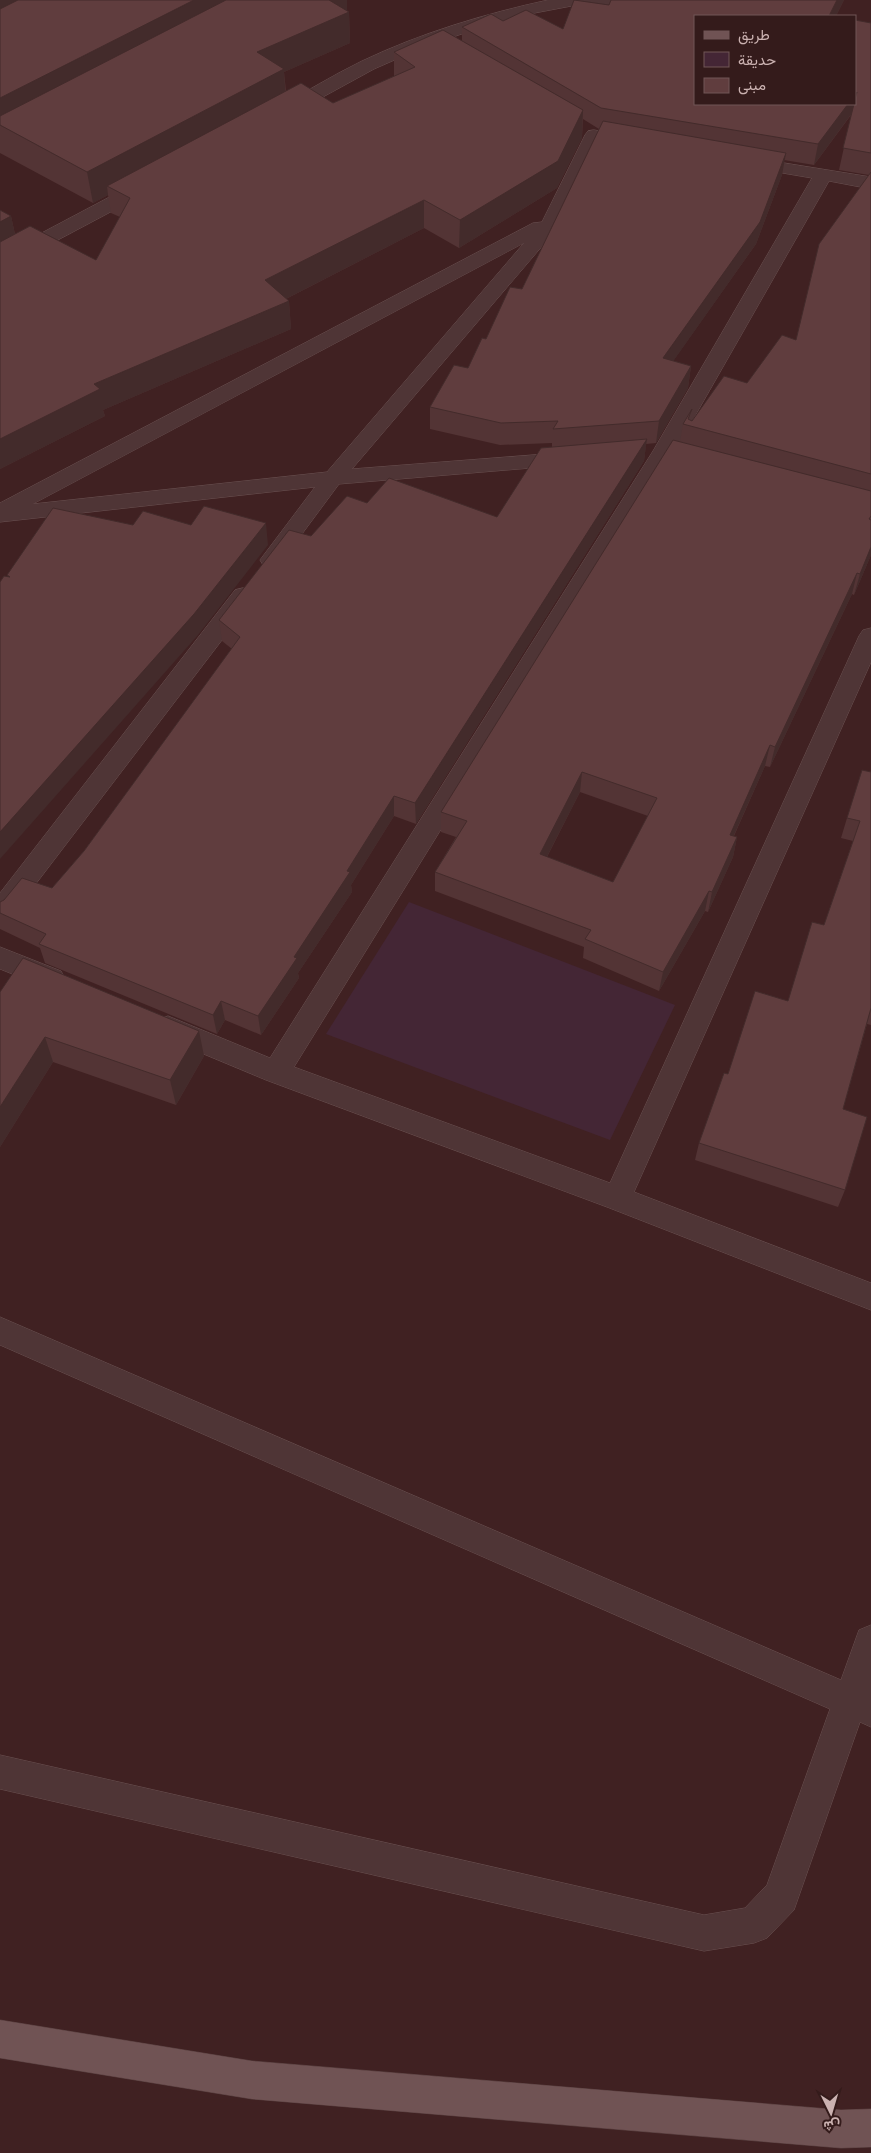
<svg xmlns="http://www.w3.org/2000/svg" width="871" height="2153" font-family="'Sofia Sans Condensed',Vazirmatn,sans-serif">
  <rect width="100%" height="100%" fill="#402122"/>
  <!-- green -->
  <path fill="#442635" d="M409,902L675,1005L610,1140L326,1034Z"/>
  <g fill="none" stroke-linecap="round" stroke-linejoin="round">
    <!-- street casing -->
    <g stroke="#6a5151" stroke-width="1">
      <g id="street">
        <path d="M548,0H654L655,2L653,6L647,7L582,4L524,15L476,29L424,47L374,69L290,115L284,116L278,115L275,111L278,107C306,92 333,75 362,61C421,33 484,14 548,0Z"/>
        <path d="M594,130L600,131L603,135L561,224L352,469L571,452L579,454L582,459L579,464L339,484L279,565L271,568L263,565L260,560L315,487L0,522V503L533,223L542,222L585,135L588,131ZM524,243L327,472L33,504Z"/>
        <path d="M747,157L871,177V189L829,181L675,451L294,1067L610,1183L859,636L863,630L871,628V662L634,1192L871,1283V1310L607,1207L266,1080L158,1035L155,1027L158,1019L168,1016L270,1058L653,451L812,178L741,166L738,162L741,158Z"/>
        <path d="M143,181L150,183L152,187L150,191L7,267L0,269V255L136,183Z"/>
        <path d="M243,588L251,590L254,596L251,602L9,919L0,922V893L235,590Z"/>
        <path d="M0,947L61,971L65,979L61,987L52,990L0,969Z"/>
        <path d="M0,1317L841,1680L859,1630L871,1625V1727L860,1722L794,1910L767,1938L754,1943L704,1951L0,1789V1755L704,1915L745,1908L767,1885L830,1709L0,1345Z"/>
      </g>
    </g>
    <!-- primary casing -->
    <g stroke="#583f3f" stroke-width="1">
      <path id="primary" d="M0,2020L252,2061L841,2110L871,2109V2147L841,2148L252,2099L0,2058Z"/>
    </g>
    <!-- street -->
    <use href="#street" fill="#4f3536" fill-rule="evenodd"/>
    <!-- primary -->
    <use href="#primary" fill="#705354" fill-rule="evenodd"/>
  </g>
  <!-- wall -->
  <g fill="#533435" fill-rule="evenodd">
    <path d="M0,0H347V10H346L349,12L350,43L284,72L286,91L333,103L394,77V52L462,40V27L503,21L563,29L609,5L611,0H844L836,16H695L871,23V555L854,595L852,594L770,767L765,766L734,836L737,837L733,857L708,912L705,911L659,991L583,958L584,947L435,891V872L456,837L441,832V812L680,442L683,424L690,420L692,421L747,383L796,340L869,175L839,170L851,115L814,165L784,160L782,175L756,244L673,361L691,366L688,388L656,443L646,444L644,461L416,824L394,816L351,885L352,892L298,973L299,978L261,1035L225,1020L217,1034L45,963L40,948L0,929V902L52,888L84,851L232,649L222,641L219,620L311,536L367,503L497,517L552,447V443L500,445L430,429V407L468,368L486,339L522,289L599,129L583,119L582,138L557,188L459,248L424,228L286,299L289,301L291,329L103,410L105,416L0,469L11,216L15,234L96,260L120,217L111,213L108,195L93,203L0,153ZM580,792L648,816L613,882L547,857Z"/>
    <path d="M871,772V1025L867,1024L843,1109L845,1190L838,1207L695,1160L699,1143L728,1074L788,1001L824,925L853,841L841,838L847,818Z"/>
    <path d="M0,992L199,1031L204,1056L176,1105L53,1062L0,1147Z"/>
  </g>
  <!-- shaded-wall -->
  <g fill="#432b2b">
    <path d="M0,0H50L0,27Z"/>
    <path d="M194,0H242L0,125V98Z"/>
    <path d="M316,0H347V10L317,23Z"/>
    <path d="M837,0H844L836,16H829Z"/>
    <path d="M349,12L350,43L284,72L286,100L107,186L108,195L93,203L87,172L257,52Z"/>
    <path d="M848,104H854L852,113L814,165L818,144Z"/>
    <path d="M583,110L582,138L557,188L459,248L460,220Z"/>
    <path d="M786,153L782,175L756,244L660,380L663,358Z"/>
    <path d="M424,200V228L268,308L265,280Z"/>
    <path d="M11,216L17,244L0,253V222Z"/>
    <path d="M289,301L291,329L103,410L105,416L0,469V439L94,384Z"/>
    <path d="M691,366L688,388L656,443L659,421Z"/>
    <path d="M647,439L644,461L416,824L415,803Z"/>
    <path d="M266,523L268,545L198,635L0,859V832Z"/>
    <path d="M871,547V555L854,595L860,574Z"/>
    <path d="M857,573L852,594L770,767L775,747Z"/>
    <path d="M770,745L765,766L725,855L730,835Z"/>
    <path d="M582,772L580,792L538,874L540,854Z"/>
    <path d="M394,796V816L351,885L352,892L298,973L299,978L261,1035L258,1016L347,871Z"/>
    <path d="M737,837L733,857L708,912L712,892Z"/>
    <path d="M709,891L705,911L659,991L663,972Z"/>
    <path d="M221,1001L225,1020L217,1034L213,1015Z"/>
    <path d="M199,1031L204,1056L176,1105L170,1080Z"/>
    <path d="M45,1037L53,1062L0,1147V1107Z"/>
  </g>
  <!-- building -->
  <g fill="#603d3e" stroke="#432b2b" fill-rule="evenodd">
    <path d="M18,0H194L0,98V9Z"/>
    <path d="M226,0H329L349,12L257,52L284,69L87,172L0,125V116Z"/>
    <path d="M574,0L609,5L611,0H837L829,16H695V104H848L818,144L601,108L462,27L491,14L503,21L526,10L563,29Z"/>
    <path d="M855,20L871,23V153L843,148L854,104H855V99L857,92L855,94Z"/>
    <path d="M443,30L583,110L558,161L460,220L424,200L265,280L289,301L94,384L100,389L0,439V242L30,226L96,260L130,198L107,186L301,83L333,103L415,67L394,52Z"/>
    <path d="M603,121L786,153L760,222L663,358L691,366L659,421L553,429L558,421L501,423L430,407L454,365L468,368L482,338L486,339L510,287L522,289Z"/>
    <path d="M871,172V474L683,424L692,409L688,419L692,421L724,376L747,383L782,335L796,340L819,244Z"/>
    <path d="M0,210L11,216L0,222Z"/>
    <path d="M647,439L415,803L394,796L347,871L350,872L294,957L297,958L258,1016L221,1001L213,1015L39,944L46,934L0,913V902L4,900L22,878L52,888L84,851L240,637L219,620L289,530L311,536L347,496L367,503L389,478L497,517L541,448Z"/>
    <path d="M673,440L871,491V516L869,519L871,520V547L860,574L857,573L775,747L770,745L730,835L737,837L712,892L709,891L663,972L585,939L591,930L435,872L467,821L441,812ZM582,772L657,798L613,882L540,854Z"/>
    <path d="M204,506L266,523L194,614L0,832V582L4,576L10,577L7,575L53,508L133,525L143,511L191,525Z"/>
    <path d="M862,770L871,772V1008L843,1109L867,1117L845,1190L699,1143L724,1073L728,1074L755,991L788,1001L812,922L824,925L860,821L847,818Z"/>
    <path d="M23,958L199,1031L170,1080L45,1037L0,1107V992Z"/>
  </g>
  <!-- legend -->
  <rect x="694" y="15" width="162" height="90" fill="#341b1b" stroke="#705757"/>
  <rect x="704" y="31" width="25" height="8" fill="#705354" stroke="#705757"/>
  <text x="738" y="40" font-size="15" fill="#cbb2b1">طريق</text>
  <rect x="704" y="52" width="25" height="15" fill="#442635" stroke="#705757"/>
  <text x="738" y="65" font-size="15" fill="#cbb2b1">حديقة</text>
  <rect x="704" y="78" width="25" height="15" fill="#603d3e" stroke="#705757"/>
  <text x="738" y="90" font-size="15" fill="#cbb2b1">مبنى</text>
  <!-- north arrow -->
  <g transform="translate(831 2113) rotate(175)" stroke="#341b1b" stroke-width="4" paint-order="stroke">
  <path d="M0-4L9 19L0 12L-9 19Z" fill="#cbb2b1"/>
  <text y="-8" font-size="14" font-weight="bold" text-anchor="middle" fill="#cbb2b1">ش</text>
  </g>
</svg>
